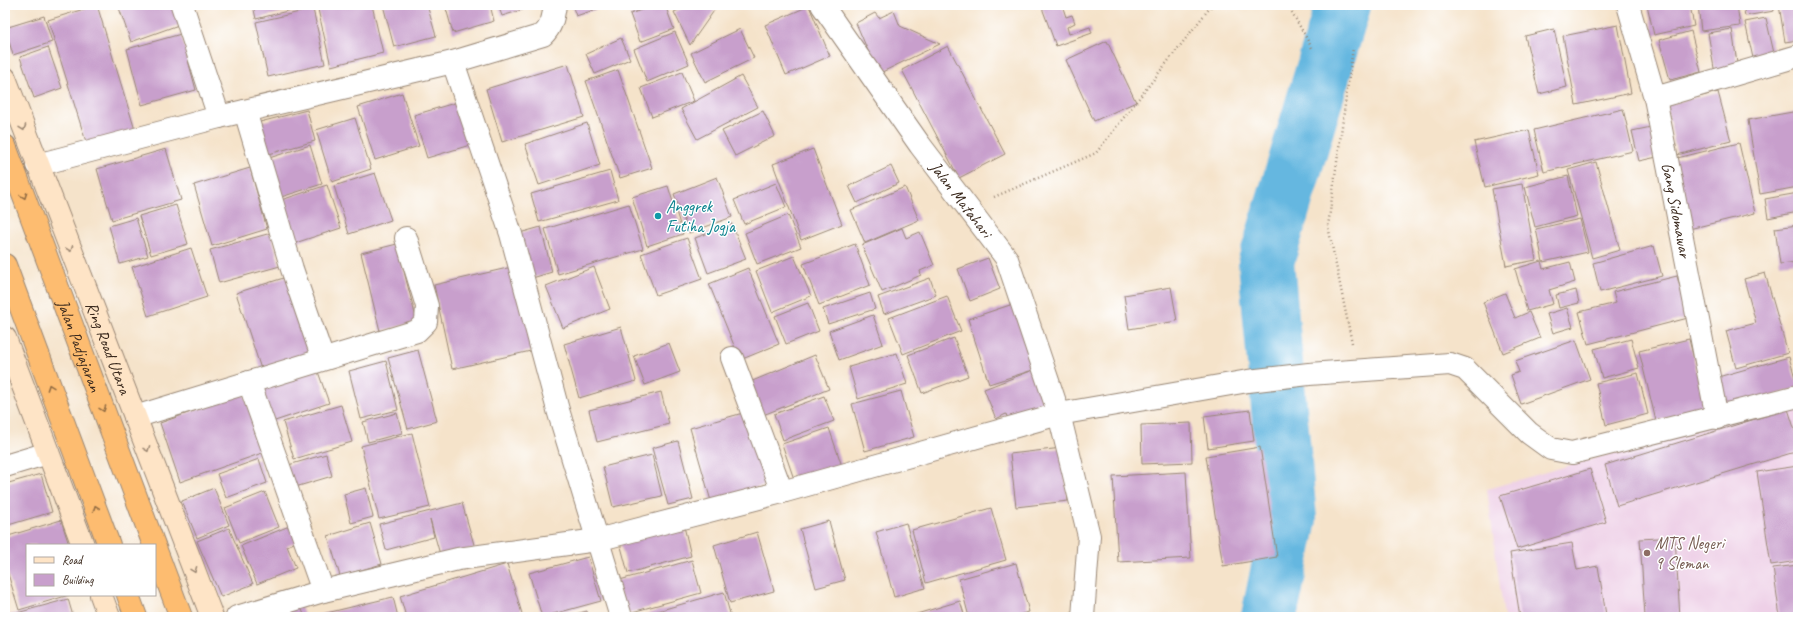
<svg xmlns="http://www.w3.org/2000/svg" width="1803" height="622" font-family="Caveat,sans-serif">
  <rect width="100%" height="100%" fill="#fff"/>
  <filter id="ink" filterUnits="userSpaceOnUse"><feTurbulence type="fractalNoise" baseFrequency=".025" numOctaves="2"/><feDisplacementMap in="SourceGraphic" scale="8" xChannelSelector="R" yChannelSelector="G"/><feConvolveMatrix kernelMatrix="1 2 1 2 8 2 1 2 1" color-interpolation-filters="sRGB"/></filter>
  <filter id="wash" filterUnits="userSpaceOnUse"><feTurbulence type="fractalNoise" baseFrequency=".012" numOctaves="4" result="noise"/><feDisplacementMap in="SourceGraphic" scale="16" xChannelSelector="R" yChannelSelector="G"/><feGaussianBlur stdDeviation="0.9" result="paint"/><feColorMatrix in="noise" values="0 0 0 0 0 0 0 0 0 0 0 0 0 0 0 0 0 1.4 0 .05"/><feComposite in="paint" operator="in"/></filter>
  <g filter="url(#wash)">
    <rect width="100%" height="100%" fill="#f5e3ca"/>
    <!-- built -->
    <path fill="#eed0e7" d="M1798,400V617H1504L1487,489Z"/>
    <g fill="none" stroke-linecap="round" stroke-linejoin="round">
      <!-- river -->
      <path stroke="#65b7e0" stroke-width="56" d="M1269,617L1289,519L1266,262L1343,5"/>
    </g>
    <g id="blocks">
      <!-- building -->
      <g fill="#c89fcc">
        <path d="M97,5L135,130L87,145L48,20Z"/>
        <path d="M118,5H178L184,23L131,42Z"/>
        <path d="M253,5H298L299,8L256,19Z"/>
        <path d="M317,5H372L383,53L331,66Z"/>
        <path d="M383,5H427L436,36L394,47Z"/>
        <path d="M445,5H490L494,21L453,33Z"/>
        <path d="M498,5H538L502,16Z"/>
        <path d="M572,5H609L576,16Z"/>
        <path d="M655,5H665L674,29L640,42L630,14Z"/>
        <path d="M689,5H718L690,45L674,12Z"/>
        <path d="M1041,5H1062L1066,17L1072,15L1075,23L1067,27L1069,34L1090,27L1092,33L1056,46Z"/>
        <path d="M1647,5H1690L1694,26L1654,35Z"/>
        <path d="M1698,5H1737L1740,26L1701,31Z"/>
        <path d="M1743,5H1773L1774,11L1745,16Z"/>
        <path d="M1779,5H1797L1798,40L1785,42Z"/>
        <path d="M809,6L830,56L786,75L765,25Z"/>
        <path d="M313,9L325,64L268,77L256,22Z"/>
        <path d="M894,11L900,26L940,44L878,74L856,23L875,13L879,18Z"/>
        <path d="M44,16L52,42L13,55L5,28Z"/>
        <path d="M1766,18L1776,62L1755,67L1745,22Z"/>
        <path d="M1618,25L1631,93L1576,105L1563,36Z"/>
        <path d="M740,29L754,58L705,82L691,53Z"/>
        <path d="M1554,29L1567,87L1539,94L1525,36Z"/>
        <path d="M1732,29L1738,70L1715,74L1708,33Z"/>
        <path d="M1691,31L1701,72L1670,80L1659,40Z"/>
        <path d="M675,32L689,64L647,82L634,49Z"/>
        <path d="M181,34L196,90L142,105L127,49Z"/>
        <path d="M621,38L630,59L595,74L586,54Z"/>
        <path d="M1107,41L1136,102L1094,121L1066,60Z"/>
        <path d="M948,46L1005,154L959,178L902,70Z"/>
        <path d="M48,47L62,88L34,98L20,57Z"/>
        <path d="M568,64L584,117L502,142L486,89Z"/>
        <path d="M618,70L652,168L620,178L586,81Z"/>
        <path d="M682,72L694,101L652,117L641,88Z"/>
        <path d="M741,76L758,107L697,139L681,109Z"/>
        <path d="M1718,92L1731,141L1677,155L1666,105Z"/>
        <path d="M402,93L419,146L375,160L358,107Z"/>
        <path d="M458,102L470,145L427,158L414,115Z"/>
        <path d="M1623,109L1633,151L1544,172L1534,130Z"/>
        <path d="M307,110L315,141L269,154L260,122Z"/>
        <path d="M763,111L775,136L735,156L722,131Z"/>
        <path d="M1798,111V187L1760,194L1748,120Z"/>
        <path d="M355,118L371,169L332,182L316,130Z"/>
        <path d="M587,123L600,165L539,185L525,144Z"/>
        <path d="M1651,127L1657,157L1639,161L1632,131Z"/>
        <path d="M1529,130L1539,174L1485,187L1474,142Z"/>
        <path d="M1739,143L1755,213L1689,229L1673,159Z"/>
        <path d="M310,145L322,184L278,198L266,159Z"/>
        <path d="M166,149L181,200L112,220L97,169Z"/>
        <path d="M813,149L842,224L801,240L773,164Z"/>
        <path d="M1596,162L1620,250L1592,258L1568,170Z"/>
        <path d="M891,166L899,183L857,203L849,186Z"/>
        <path d="M250,168L267,229L212,246L194,185Z"/>
        <path d="M610,171L618,200L539,222L531,194Z"/>
        <path d="M375,173L391,220L349,234L334,186Z"/>
        <path d="M1568,176L1577,216L1535,227L1525,187Z"/>
        <path d="M717,177L732,217L689,233L674,194Z"/>
        <path d="M776,183L786,207L744,224L734,200Z"/>
        <path d="M1522,184L1536,260L1506,266L1492,189Z"/>
        <path d="M327,185L341,228L292,244L278,201Z"/>
        <path d="M668,186L683,234L647,246L632,197Z"/>
        <path d="M905,187L919,220L865,243L851,210Z"/>
        <path d="M1798,193V212L1768,218L1765,199Z"/>
        <path d="M629,204L643,249L558,274L545,229Z"/>
        <path d="M176,205L188,244L151,255L139,216Z"/>
        <path d="M788,215L801,247L757,264L745,233Z"/>
        <path d="M136,218L148,256L120,264L109,226Z"/>
        <path d="M1580,219L1588,252L1543,262L1536,229Z"/>
        <path d="M732,224L746,259L708,273L695,238Z"/>
        <path d="M1798,225V262L1780,264L1775,228Z"/>
        <path d="M541,227L552,272L529,279L516,234Z"/>
        <path d="M902,228L906,238L920,232L934,265L920,271L921,275L882,292L862,245Z"/>
        <path d="M271,233L280,266L219,283L210,250Z"/>
        <path d="M687,238L702,279L656,295L641,254Z"/>
        <path d="M397,244L417,322L380,331L361,253Z"/>
        <path d="M855,244L870,285L819,305L803,264Z"/>
        <path d="M1654,246L1662,276L1600,292L1593,263Z"/>
        <path d="M191,248L207,297L148,316L132,267Z"/>
        <path d="M794,256L811,296L772,312L756,271Z"/>
        <path d="M988,258L1000,289L970,301L958,269Z"/>
        <path d="M1541,261L1543,269L1570,262L1575,282L1549,290L1553,304L1527,311L1515,269Z"/>
        <path d="M516,266L535,350L452,369L434,285Z"/>
        <path d="M594,267L610,309L563,328L546,286Z"/>
        <path d="M748,268L779,344L740,360L709,284Z"/>
        <path d="M1765,273L1788,353L1736,368L1726,331L1756,323L1744,279Z"/>
        <path d="M290,276L316,355L262,372L236,293Z"/>
        <path d="M1677,276L1688,318L1588,344L1579,312L1616,303L1613,292Z"/>
        <path d="M930,278L936,295L884,314L878,297Z"/>
        <path d="M1171,287L1177,321L1129,329L1124,295Z"/>
        <path d="M1576,290L1579,303L1559,308L1556,295Z"/>
        <path d="M870,293L875,309L828,324L823,309Z"/>
        <path d="M1505,293L1515,318L1529,312L1540,338L1503,353L1483,302Z"/>
        <path d="M947,296L961,331L903,354L889,318Z"/>
        <path d="M1019,302L1055,410L1011,427L1006,414L996,419L984,389L1036,369L989,384L968,319Z"/>
        <path d="M808,303L819,331L786,344L775,316Z"/>
        <path d="M1567,308L1573,327L1553,333L1547,314Z"/>
        <path d="M873,315L883,344L839,360L829,331Z"/>
        <path d="M621,327L636,381L579,398L564,344Z"/>
        <path d="M954,338L968,376L922,393L908,355Z"/>
        <path d="M1631,339L1639,368L1602,378L1594,349Z"/>
        <path d="M1689,339L1706,409L1656,421L1639,351Z"/>
        <path d="M1576,340L1590,379L1521,404L1511,375L1519,372L1515,361Z"/>
        <path d="M669,343L680,372L645,385L634,356Z"/>
        <path d="M418,350L437,421L408,429L388,358Z"/>
        <path d="M897,353L907,384L858,399L849,367Z"/>
        <path d="M815,355L829,389L763,415L750,382Z"/>
        <path d="M1789,357L1798,388L1728,410L1718,377Z"/>
        <path d="M386,361L398,410L361,419L349,371Z"/>
        <path d="M316,366L329,403L272,422L259,386Z"/>
        <path d="M1638,373L1648,414L1606,425L1596,383Z"/>
        <path d="M901,391L914,437L865,451L852,404Z"/>
        <path d="M661,392L669,424L597,442L589,410Z"/>
        <path d="M244,393L265,452L180,482L160,423Z"/>
        <path d="M824,396L834,421L783,440L774,414Z"/>
        <path d="M341,405L352,442L294,459L283,422Z"/>
        <path d="M1788,409L1798,440V451L1617,506L1605,465Z"/>
        <path d="M1250,410L1254,441L1208,448L1204,416Z"/>
        <path d="M750,411L771,483L711,501L690,428Z"/>
        <path d="M397,413L402,433L368,442L363,422Z"/>
        <path d="M1191,423L1192,462L1142,464L1141,425Z"/>
        <path d="M829,428L843,469L796,485L782,444Z"/>
        <path d="M412,433L430,507L379,519L361,446Z"/>
        <path d="M678,441L693,499L668,505L652,448Z"/>
        <path d="M1260,447L1277,557L1223,566L1206,456Z"/>
        <path d="M1062,448L1068,501L1016,507L1010,454Z"/>
        <path d="M326,454L332,476L292,488L285,466Z"/>
        <path d="M652,455L662,496L613,507L603,467Z"/>
        <path d="M259,459L267,483L226,498L217,474Z"/>
        <path d="M1798,466V561L1771,565L1757,472Z"/>
        <path d="M1590,469L1606,522L1517,549L1500,496Z"/>
        <path d="M1186,472L1191,558L1118,562L1113,476Z"/>
        <path d="M41,474L52,512L5,526V484Z"/>
        <path d="M214,488L229,525L197,538L182,501Z"/>
        <path d="M366,488L373,517L351,523L344,494Z"/>
        <path d="M265,492L279,527L239,543L225,508Z"/>
        <path d="M462,503L475,548L441,558L430,519L434,537L386,550L379,524Z"/>
        <path d="M991,508L1006,560L926,583L912,530Z"/>
        <path d="M61,520L69,545H27V595H69L19,610L5,564V537Z"/>
        <path d="M829,521L845,580L816,588L800,529Z"/>
        <path d="M683,522L691,556L628,573L619,539Z"/>
        <path d="M370,523L382,564L340,576L328,536Z"/>
        <path d="M906,523L925,588L894,597L876,532Z"/>
        <path d="M294,524L301,540L287,546L296,568L257,584L241,546Z"/>
        <path d="M229,528L253,584L221,597L197,541Z"/>
        <path d="M757,532L774,591L730,603L714,545Z"/>
        <path d="M1675,537L1680,617H1645L1640,539Z"/>
        <path d="M1572,543L1577,570L1598,566L1606,615L1595,617H1520L1510,553Z"/>
        <path d="M588,557L601,601L542,617L529,573Z"/>
        <path d="M692,560L701,593L625,614L616,581Z"/>
        <path d="M1016,563L1029,612L1011,617H969L959,579Z"/>
        <path d="M507,564L523,617H406L400,596Z"/>
        <path d="M1798,565V617H1780L1773,568Z"/>
        <path d="M724,592L731,617H637Z"/>
        <path d="M393,597L398,617H314V616Z"/>
        <path d="M68,599L73,616L6,617V616Z"/>
        <path d="M960,601L965,617H911L910,616Z"/>
        <path d="M300,605L305,617H264Z"/>
        <path d="M587,611L588,617H567V616Z"/>
      </g>
    </g>
  </g>
  <g filter="url(#ink)">
    <use href="#blocks" fill-opacity="0" stroke="#988674" stroke-width="1"/>
    <g fill="none" stroke-linecap="round" stroke-linejoin="round">
      <!-- street casing -->
      <g stroke="#988674" stroke-width="24">
        <g id="street">
          <path d="M182,5L219,117"/>
          <path id="s1" d="M822,5L920,145L1007,259L1059,414L1089,536L1083,617"/>
          <path id="s2" d="M1628,5L1655,98L1717,418"/>
          <path d="M453,62L511,234L558,410L621,617"/>
          <path d="M1655,98L1798,56"/>
          <path d="M245,111L292,269L323,359"/>
          <path d="M37,165L219,117L453,62L543,35C552,26 553,18 555,5"/>
          <path d="M732,358L782,492"/>
          <path d="M249,382L323,591"/>
          <path d="M135,417L417,331L426,322L427,306L406,238"/>
          <path d="M5,466L48,453"/>
          <path d="M237,617L323,591L458,559L597,540L782,492L1059,414L1248,381L1309,374L1450,364L1465,369L1529,433L1551,449L1572,453L1798,396"/>
        </g>
      </g>
      <!-- secondary casing -->
      <g stroke="#988674" stroke-width="24">
        <g id="secondary">
          <path id="s3" d="M5,78L212,617"/>
          <path d="M5,338L83,545"/>
          <path d="M101,595L109,617"/>
        </g>
      </g>
      <!-- highway casing -->
      <g stroke="#988674" stroke-width="24">
        <g id="highway">
          <path id="s4" d="M5,146L154,545"/>
          <path d="M5,265L109,545"/>
          <path d="M155,548L181,617"/>
          <path d="M128,595L136,617"/>
        </g>
      </g>
      <!-- path -->
      <g stroke="#988674" stroke-width="2.5" stroke-dasharray="1 3" stroke-linecap="butt">
        <path d="M1288,5L1313,50"/>
        <path d="M994,197L1096,153L1212,5"/>
        <path d="M1352,343L1328,226L1353,48"/>
      </g>
      <!-- street -->
      <use href="#street" stroke="#fff" stroke-width="22"/>
      <!-- secondary -->
      <use href="#secondary" stroke="#fee4c6" stroke-width="22"/>
      <!-- highway -->
      <use href="#highway" stroke="#fdbc70" stroke-width="22"/>
    </g>
    <!-- one-way arrows -->
    <defs><path id="oneway-chevron" d="M-2-3.5L2.5 0L-2 3.5" fill="none" stroke-width="1.6" stroke-linecap="round" stroke-linejoin="round"/></defs>
    <g stroke="#9c8772">
      <use href="#oneway-chevron" transform="translate(23 128) rotate(70)"/>
      <use href="#oneway-chevron" transform="translate(70 249) rotate(69)"/>
      <use href="#oneway-chevron" transform="translate(147 449) rotate(69)"/>
      <use href="#oneway-chevron" transform="translate(194 570) rotate(69)"/>
    </g>
    <g stroke="#926c43">
      <use href="#oneway-chevron" transform="translate(24 196) rotate(70)"/>
      <use href="#oneway-chevron" transform="translate(50 387) rotate(-110)"/>
      <use href="#oneway-chevron" transform="translate(103 409) rotate(70)"/>
      <use href="#oneway-chevron" transform="translate(96 508) rotate(-110)"/>
    </g>
  </g>
  <!-- markers -->
  <circle fill="#0f9aa8" stroke="#fff" stroke-width="1.5" cx="658" cy="216" r="4"/>
  <circle fill="#8d6e63" stroke="#fff" stroke-width="1.5" cx="1647" cy="553" r="4"/>
  <g text-anchor="middle" stroke-width="3" stroke-linejoin="round" paint-order="stroke">
    <!-- street labels -->
    <g font-size="17" fill="#3b2a1e" stroke="#fff">
      <text dy="6" stroke="none"><textPath href="#s1" startOffset="239">Jalan Matahari</textPath></text>
      <text dy="6" stroke="none"><textPath href="#s2" startOffset="211">Gang Sidomawar</textPath></text>
      <text dy="6" stroke="none"><textPath href="#s4" startOffset="213">Jalan Padjajaran</textPath></text>
      <text dy="6" stroke="none"><textPath href="#s3" startOffset="289">Ring Road Utara</textPath></text>
    </g>
    <!-- culture labels -->
    <g font-size="17" fill="#0d838f" stroke="#fff" text-anchor="start">
      <text x="666" y="212">Anggrek<tspan x="666" dy="20">Futiha Jogja</tspan></text>
    </g>
    <!-- education labels -->
    <g font-size="17" fill="#785e54" stroke="#fff" text-anchor="start">
      <text x="1655" y="549">MTS Negeri<tspan x="1655" dy="20">9 Sleman</tspan></text>
    </g>
  </g>
  <!-- margin -->
  <rect width="1803" height="622" fill="none" stroke="#fff" stroke-width="20"/>
  <!-- legend -->
  <rect x="26" y="544" width="130" height="52" fill="#ffffff" stroke="#b1aaa5"/>
  <rect x="34" y="557" width="20" height="6" fill="#fee4c6" stroke="#b1aaa5"/>
  <text x="62" y="564" font-size="12" fill="#3b2a1e">Road</text>
  <rect x="34" y="574" width="20" height="12" fill="#c89fcc" stroke="#b1aaa5"/>
  <text x="62" y="584" font-size="12" fill="#3b2a1e">Building</text>
</svg>
